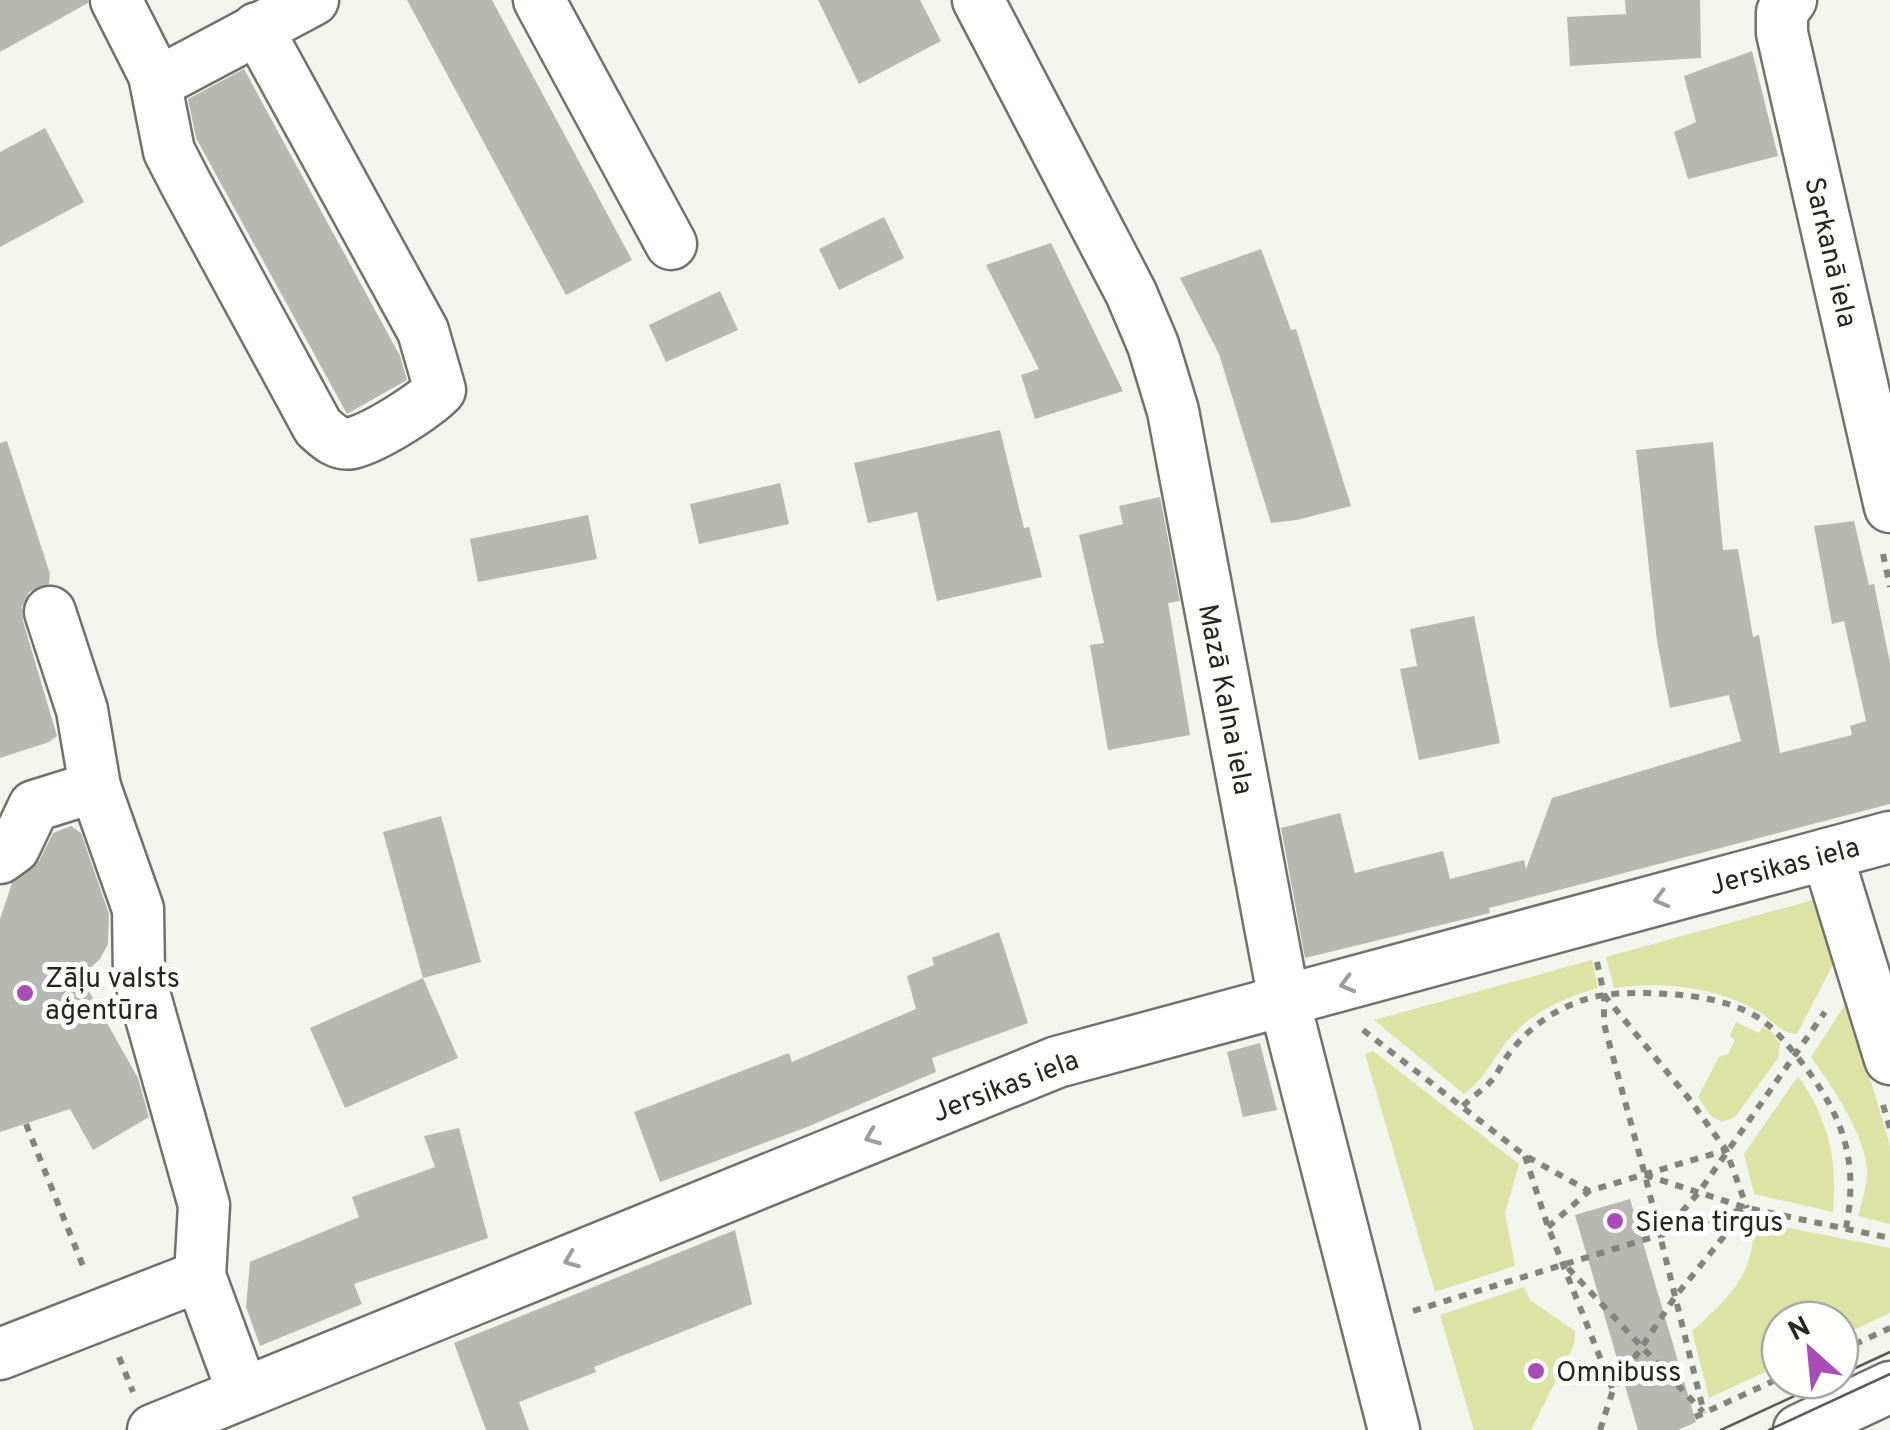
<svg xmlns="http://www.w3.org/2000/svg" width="1890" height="1430" font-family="Overpass,sans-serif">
  <rect width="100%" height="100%" fill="#f3f4ed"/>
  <!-- green -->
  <g fill="#dde2a5">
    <path d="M1813,900L1834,962L1797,1034C1780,1034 1771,1018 1756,1010C1717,987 1659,981 1614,988L1606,957Z"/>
    <path d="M1592,960L1598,988C1566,997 1531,1012 1509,1039C1492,1059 1486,1078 1464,1094L1374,1020Z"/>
    <path d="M1845,1005L1849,1007L1890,1146V1224L1858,1216C1862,1201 1868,1185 1867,1170C1864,1133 1832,1086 1811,1057Z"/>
    <path d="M1736,1022L1759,1033L1763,1027L1771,1031L1780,1044L1778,1058L1735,1117L1722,1122L1711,1116L1698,1097L1719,1057L1728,1054L1735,1040L1730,1036Z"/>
    <path d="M1373,1051L1519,1164L1505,1213L1515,1266L1435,1292L1365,1054Z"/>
    <path d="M1798,1076C1828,1118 1838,1161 1833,1212L1754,1194L1744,1154Z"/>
    <path d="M1754,1221L1890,1248V1313L1840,1336V1320H1780V1365L1709,1398L1692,1331C1731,1296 1754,1276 1754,1221Z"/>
    <path d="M1524,1287L1530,1300L1575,1331L1574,1345L1531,1430H1474L1440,1315Z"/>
  </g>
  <!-- building -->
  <g fill="#b8b8b2">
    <path d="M0,0H88V3L0,52Z"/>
    <path d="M407,0H492L632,260L566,295Z"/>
    <path d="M818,0H920L941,41L859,84Z"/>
    <path d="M1625,0H1700L1701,58L1570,66L1567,17L1626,14Z"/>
    <path d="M1752,51L1778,156L1688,179L1674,132L1696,122L1684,76Z"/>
    <path d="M244,69L400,356L407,380L347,414L196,138L188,99Z"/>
    <path d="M45,128L84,202L0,247V152Z"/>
    <path d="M884,217L904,258L839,290L819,249Z"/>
    <path d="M1051,243L1123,391L1035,419L1021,375L1039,369L986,265Z"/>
    <path d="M1261,249L1291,330L1296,329L1351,506L1297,520L1271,523L1219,354L1180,278Z"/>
    <path d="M720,291L738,330L666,362L649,325Z"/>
    <path d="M1000,430L1024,528L1029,527L1042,577L937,601L917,512L868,523L854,463Z"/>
    <path d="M7,441L50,574L49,584L29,592L22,607L23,621L57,736L49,742L0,758V443Z"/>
    <path d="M1713,442L1723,550L1738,549L1753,637L1759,635L1780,753L1852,735L1850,726L1866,721L1844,621L1832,624L1814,526L1854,521L1869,585L1874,584L1890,663V804L1489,908L1490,913L1305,958L1281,828L1340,813L1355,873L1443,851L1450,879L1524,860L1526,869L1552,798L1741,741L1729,695L1670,708L1657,641L1636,450Z"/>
    <path d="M780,483L789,524L699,544L690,504Z"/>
    <path d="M1160,497L1180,601L1168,603L1190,735L1108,750L1090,645L1104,643L1079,535L1123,524L1119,506Z"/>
    <path d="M588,515L597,559L478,582L470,539Z"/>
    <path d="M1474,616L1500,743L1419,760L1400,669L1417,666L1410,629Z"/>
    <path d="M441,816L481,962L423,978L383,832Z"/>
    <path d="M71,826L81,833L109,914L108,944L100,959L81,977L138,1078L149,1117L93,1150L70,1109L0,1132V919L12,883L39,861L53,833Z"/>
    <path d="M999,932L1028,1023L932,1058L936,1072L807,1127L660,1182L634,1112L789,1053L792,1062L916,1009L907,976L934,965L932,958Z"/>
    <path d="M423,978L458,1058L345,1108L310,1028Z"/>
    <path d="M1260,1043L1277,1110L1243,1117L1227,1052Z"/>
    <path d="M459,1128L488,1238L354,1284L362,1304L260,1346L246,1307L250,1262L359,1217L352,1197L435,1167L424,1136Z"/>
    <path d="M1630,1199L1696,1422L1678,1430H1638L1575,1215Z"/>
    <path d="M735,1230L752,1304L594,1367L596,1372L519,1402L529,1430H486L454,1343Z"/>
  </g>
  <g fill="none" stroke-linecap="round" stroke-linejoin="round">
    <!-- minor casing -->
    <g stroke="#71726c" stroke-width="55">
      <g id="minor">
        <path d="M116,0L154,75L168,77L313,0"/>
        <path d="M539,0L671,244"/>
        <path d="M978,0L1131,293L1153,345L1173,411L1284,1000L1394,1430"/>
        <path d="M1791,0L1782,12V33L1890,507"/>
        <path d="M154,75L169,151L186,184L318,427C328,436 338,446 352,443C376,437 423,407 440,390L423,331L257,28"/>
        <path d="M50,612L82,710L95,787"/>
        <path d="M1827,854L1890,1059"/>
        <path d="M0,858L14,848L34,806L95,787L138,909L139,975L204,1205L200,1276"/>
        <path d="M0,1354L200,1276L243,1393"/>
        <path d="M153,1430L1057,1062L1890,837"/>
        <path d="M1799,1430L1890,1387"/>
      </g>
    </g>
    <!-- path -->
    <g stroke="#83837f" stroke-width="6" stroke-dasharray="8 8" stroke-linecap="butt">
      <path d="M1883,554L1890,587"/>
      <path d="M1597,962L1604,994V1024L1645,1175L1704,1413"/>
      <path d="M1604,995L1690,1100L1726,1150L1747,1208"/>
      <path d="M1363,1030L1524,1155L1589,1191L1726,1150"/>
      <path d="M1883,1105L1890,1128"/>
      <path d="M1463,1106C1472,1097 1483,1090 1491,1081C1498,1073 1502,1063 1508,1055C1524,1033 1547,1014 1573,1004C1597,993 1621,993 1647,993C1681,994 1719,997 1750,1013C1770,1023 1781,1037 1795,1054C1840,1110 1860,1155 1846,1228"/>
      <path d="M26,1124L85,1271"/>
      <path d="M1525,1156L1548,1227L1613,1390"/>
      <path d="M1645,1175L1747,1208L1890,1238"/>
      <path d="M1548,1227L1589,1191"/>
      <path d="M1661,1236L1699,1192L1825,1012"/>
      <path d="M1568,1268L1703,1412"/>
      <path d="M1413,1311L1747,1208"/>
      <path d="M1840,1351L1890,1328"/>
      <path d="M119,1357L133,1392"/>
      <path d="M1695,1417L1780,1378"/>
      <path d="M1600,1430L1613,1390L1675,1297L1747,1208"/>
    </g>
    <!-- minor -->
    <use href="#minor" stroke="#fff" stroke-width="50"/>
    <!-- tram -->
    <g stroke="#5a5a57" stroke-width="2.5">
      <path d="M1840,1375L1890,1352"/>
      <path d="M1721,1430L1829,1380"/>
      <path d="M1769,1430L1890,1374"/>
    </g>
  </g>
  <!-- one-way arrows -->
  <defs><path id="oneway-chevron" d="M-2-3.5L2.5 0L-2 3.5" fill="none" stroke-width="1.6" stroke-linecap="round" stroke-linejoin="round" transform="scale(2.5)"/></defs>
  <g stroke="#9d9d9c">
    <use href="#oneway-chevron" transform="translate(1661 899) rotate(165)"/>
    <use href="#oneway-chevron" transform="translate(1347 984) rotate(165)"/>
    <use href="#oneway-chevron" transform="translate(872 1137) rotate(158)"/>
    <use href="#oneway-chevron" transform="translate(571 1260) rotate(158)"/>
  </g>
  <!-- markers -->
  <g fill="#a84cb7" stroke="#fffffe" stroke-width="4">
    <circle cx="25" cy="993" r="10"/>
    <circle cx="1615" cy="1221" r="10"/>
    <circle cx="1536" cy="1371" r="10"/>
  </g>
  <g text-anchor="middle" stroke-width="10" stroke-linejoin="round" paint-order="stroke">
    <!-- street labels -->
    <g font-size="28" fill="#262624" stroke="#fffffe">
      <text transform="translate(1832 252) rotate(77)" y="10">Sarkanā iela</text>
      <text transform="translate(1227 699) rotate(79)" y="10">Mazā Kalna iela</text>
      <text transform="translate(1784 865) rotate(-15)" y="10">Jersikas iela</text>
      <text transform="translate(1005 1085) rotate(-21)" y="10">Jersikas iela</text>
    </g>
    <!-- poi labels -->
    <g font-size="28" fill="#262624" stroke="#fffffe" text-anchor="start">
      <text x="45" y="987">Zāļu valsts<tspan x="45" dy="32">aģentūra</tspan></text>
      <text x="1635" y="1231">Siena tirgus</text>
      <text x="1556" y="1381">Omnibuss</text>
    </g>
  </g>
  <!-- north arrow -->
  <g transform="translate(1810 1350) rotate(333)"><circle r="48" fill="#fffffe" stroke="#a8a8a7" stroke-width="2.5"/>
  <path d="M0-8L18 38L0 25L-18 38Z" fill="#a84cb7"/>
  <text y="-15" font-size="28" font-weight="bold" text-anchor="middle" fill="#262624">N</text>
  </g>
</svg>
